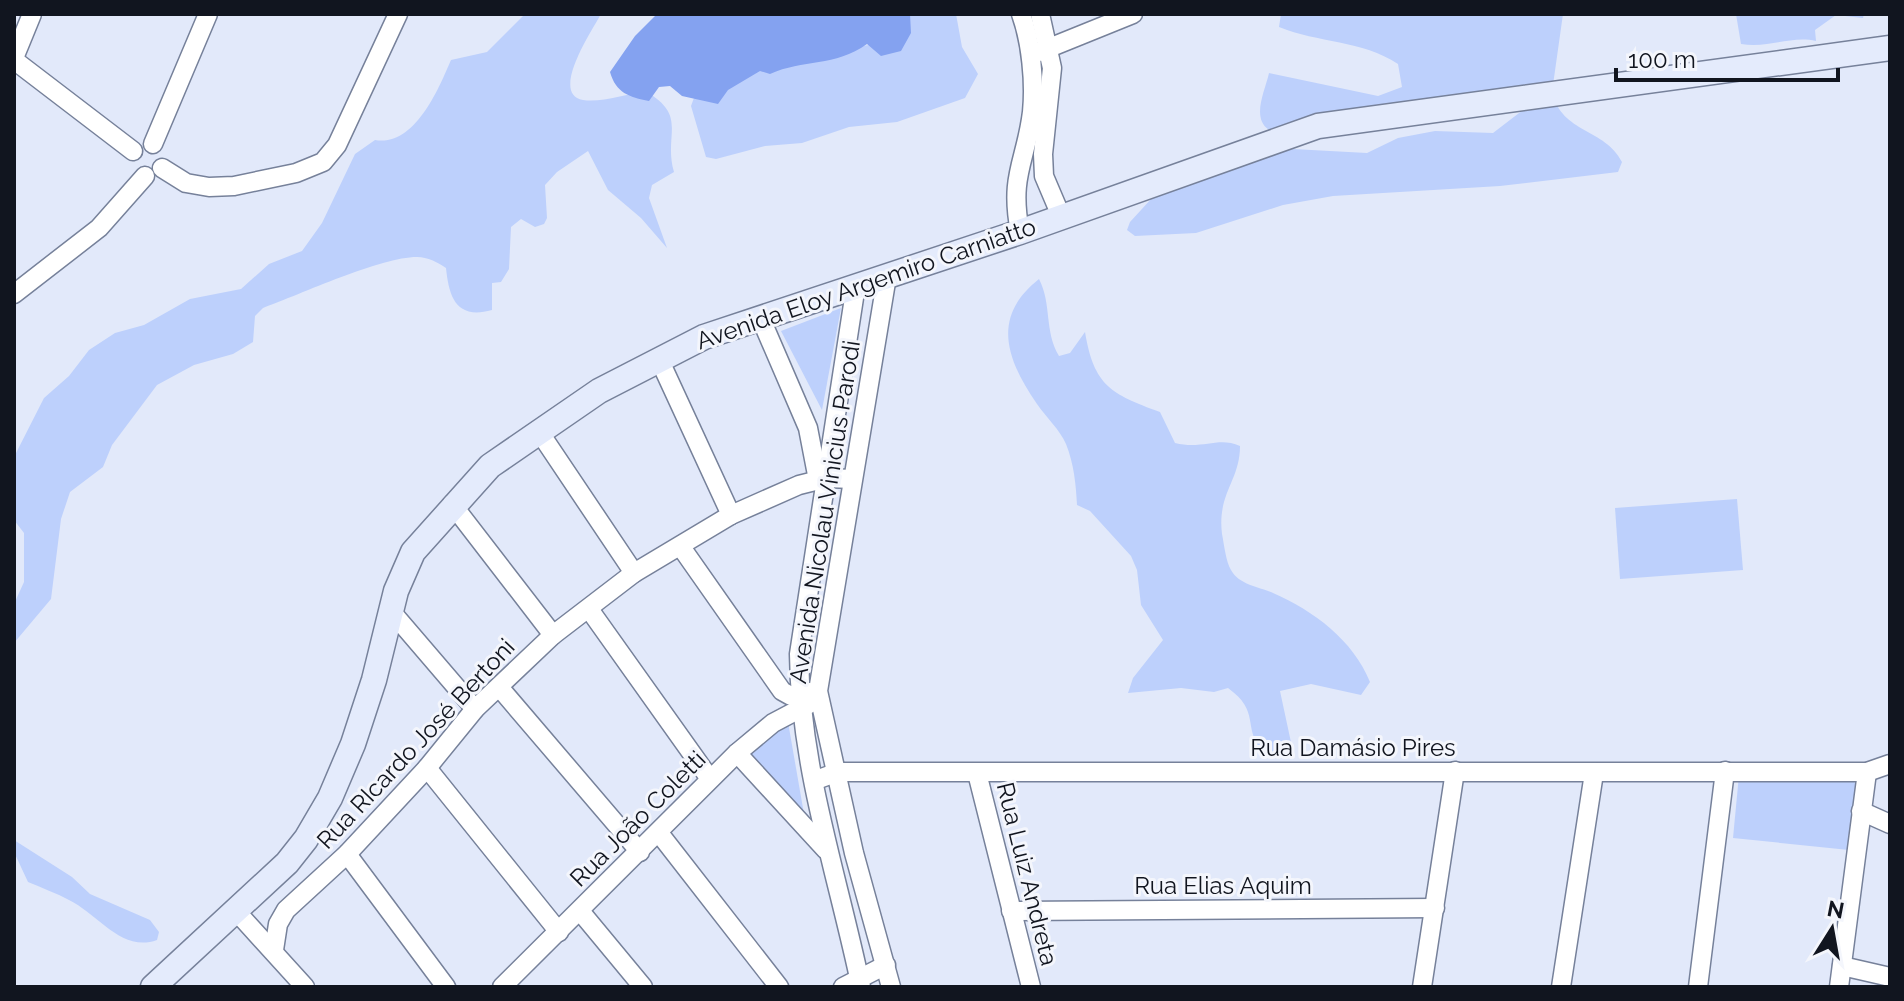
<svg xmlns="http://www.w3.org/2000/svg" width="1904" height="1001" font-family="Raleway,sans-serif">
  <rect width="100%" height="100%" fill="#e2e9fa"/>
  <!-- green -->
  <g fill="#bdd0fc">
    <path d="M525,14H601C593,29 549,94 583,100C601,103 627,94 645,91C689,116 663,134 674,172L652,185L649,198L667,248L641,218L608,190L588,151L557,172L545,185L547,218L544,224L535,227L521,219L511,227L509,269L501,282L492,283V310C456,320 449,297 446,268C437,262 428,257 417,257C381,257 301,294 263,308L255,316L253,342L233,354L194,365L157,385L112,445L103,467L70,492L61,519L51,599L14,643V604L24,582V533L14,520V457L44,398L69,376L89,350L115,333L144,325L190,299L241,289L269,264L302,251L322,223L355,154L375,140C415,147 439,88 451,60L487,52Z"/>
    <path d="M882,14H956L962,47L978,74L965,98L897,122L849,127L802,143L765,146L716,159L706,157L691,106L698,87L842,49L876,44Z"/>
    <path d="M1281,14H1563L1552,92C1562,134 1605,128 1622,162L1618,172L1500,186L1333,196L1283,205L1196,233L1135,236L1127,230L1130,222L1152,198L1188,177L1224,163L1293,149L1367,153L1398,138L1435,131L1493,133L1523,110L1520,106L1269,130C1251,118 1265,91 1269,73L1378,96L1402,87L1398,64C1362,40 1318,43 1279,27Z"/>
    <path d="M1736,14H1864L1863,18L1836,15L1815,30L1816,41C1791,35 1768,49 1741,44Z"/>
    <path d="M1039,279C1052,304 1044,331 1059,356L1070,353L1085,332C1094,386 1111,394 1160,412L1175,443C1203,450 1218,436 1240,446C1240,481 1217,493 1222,534C1224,544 1226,562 1231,570C1239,585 1260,587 1273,593C1314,611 1353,640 1370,682L1361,695L1311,684L1280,691L1292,747L1270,754L1262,751C1242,726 1261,712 1228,688L1214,692L1181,688L1128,693L1133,678L1163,640L1141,605L1137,570L1131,556L1090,511L1077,505C1076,485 1074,464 1066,444C1060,430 1046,417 1037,404C1006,359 991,317 1039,279Z"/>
    <path d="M841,308L822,410L781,331Z"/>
    <path d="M1737,499L1743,570L1620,579L1615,508Z"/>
    <path d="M788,722L804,814L748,754Z"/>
    <path d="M1845,772L1857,785L1849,850L1733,838L1739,775Z"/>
    <path d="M14,840L72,877L90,894L150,920L159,932L157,940C122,953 98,914 69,900C56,893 42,888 28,882L14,852Z"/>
  </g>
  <!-- water -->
  <path fill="#84a2f0" d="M657,14H910L911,33L901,51L881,56L867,44C835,67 803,59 770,74L760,71L728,90L718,104L682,96L670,86L659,87L649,101C629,97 616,93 610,72L635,36Z"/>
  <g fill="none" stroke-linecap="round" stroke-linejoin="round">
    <!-- street casing -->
    <g stroke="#76819a" stroke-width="21">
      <g id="street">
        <path d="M1040,14L1052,68L1043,154L1044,176L1061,216"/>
        <path d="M1039,52L1133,14"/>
        <path d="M14,58L32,14"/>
        <path d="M14,60L133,151"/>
        <path d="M153,144L208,14"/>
        <path d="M162,168L186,183L209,187L234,186L296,173L323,162L337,145L398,14"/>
        <path d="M1020,232C1009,175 1026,162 1032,112C1035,82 1031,42 1021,14"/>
        <path d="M887,276L818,691L854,853L891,987"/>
        <path d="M856,285L799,654C800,768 838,876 861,987"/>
        <path d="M14,294L99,228L145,176"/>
        <path d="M761,319L808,428L818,480"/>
        <path d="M659,359L731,515"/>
        <path d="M538,430L634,573"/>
        <path d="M452,504L553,635"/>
        <path d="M681,547L782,691L791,696L809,692"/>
        <path d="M589,609L710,779"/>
        <path d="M391,611L475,709"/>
        <path d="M499,687L640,852"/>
        <path d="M737,753L826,850"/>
        <path d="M427,768L559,932"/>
        <path d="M977,773L1031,987"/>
        <path d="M816,780L838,772H1867L1890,764"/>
        <path d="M1861,811L1890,824"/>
        <path d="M659,833L779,987"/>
        <path d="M347,854L446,987"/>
        <path d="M236,911L305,987"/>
        <path d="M580,911L643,987"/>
        <path d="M1011,911L1435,908"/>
        <path d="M274,950L278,924L286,910L347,854L427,768L475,709L553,635L634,573L731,515L799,485L827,478L852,479"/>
        <path d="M1842,966L1890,977"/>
        <path d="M502,987L737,753L773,723L809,704"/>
        <path d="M843,987L886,965"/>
        <path d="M1422,987L1455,771"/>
        <path d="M1561,987L1594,773"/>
        <path d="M1698,987L1725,771"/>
        <path d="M1839,987L1867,772"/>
      </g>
    </g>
    <!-- secondary casing -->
    <g stroke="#76819a" stroke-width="27">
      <path id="secondary" d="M153,987L287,863L306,839L330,798L353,744L374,680L396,591L413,552L490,466L599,391L704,337L1020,232L1318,126L1890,48"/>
    </g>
    <!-- street -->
    <use href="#street" stroke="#fff" stroke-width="18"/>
    <!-- secondary -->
    <use href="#secondary" stroke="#e4ebfc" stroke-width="24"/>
  </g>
  <g text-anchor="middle" stroke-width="6" stroke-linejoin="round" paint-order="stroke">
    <!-- street labels -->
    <g font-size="24" fill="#11151f" stroke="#f4f6fc">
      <text transform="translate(866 284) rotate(-19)" y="8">Avenida Eloy Argemiro Carniatto</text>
      <text transform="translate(825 512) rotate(-81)" y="8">Avenida Nicolau Vinicius Parodi</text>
      <text transform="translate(416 744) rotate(-47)" y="8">Rua RIcardo José Bertoni</text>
      <text x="1353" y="756">Rua Damásio Pires</text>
      <text transform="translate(638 819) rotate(-45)" y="8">Rua João Coletti</text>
      <text transform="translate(1027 874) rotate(76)" y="8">Rua Luiz Andreta</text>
      <text x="1223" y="894">Rua Elias Aquim</text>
    </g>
  </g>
  <!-- border -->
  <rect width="1904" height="1001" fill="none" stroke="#11151f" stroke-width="32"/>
  <!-- north arrow -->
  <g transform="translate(1832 929) rotate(11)" stroke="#f4f6fc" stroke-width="6" paint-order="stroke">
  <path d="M0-6L14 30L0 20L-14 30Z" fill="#11151f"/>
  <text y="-12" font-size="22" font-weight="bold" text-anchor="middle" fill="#11151f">N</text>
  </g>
  <!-- scale -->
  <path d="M1616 68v12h222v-12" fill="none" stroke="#11151f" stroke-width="4"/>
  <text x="1628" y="68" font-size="24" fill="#11151f" stroke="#f4f6fc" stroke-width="6" paint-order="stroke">100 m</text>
</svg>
